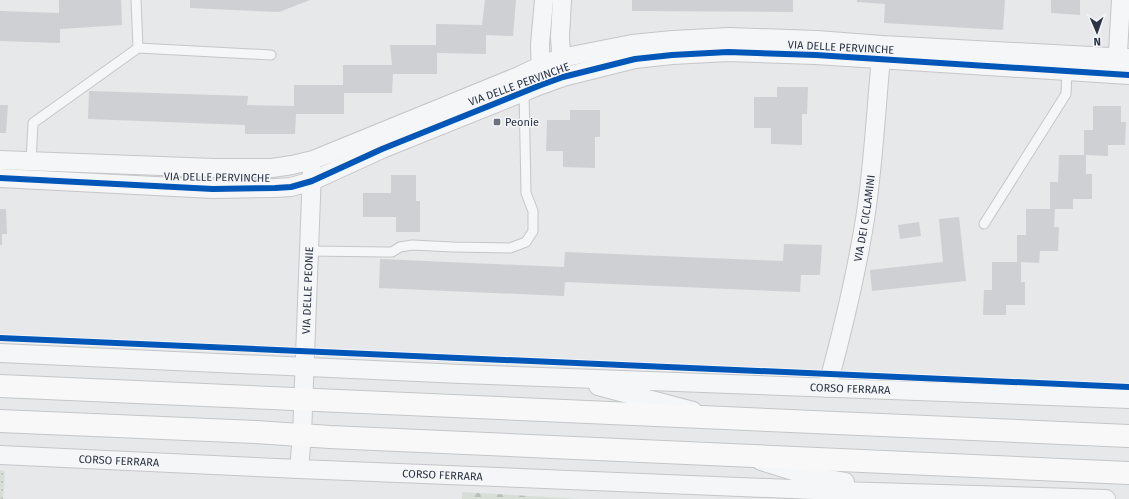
<svg xmlns="http://www.w3.org/2000/svg" width="1129" height="499" font-family="'Fira Sans',sans-serif">
  <defs>
    <pattern id="grass-dots" width="8" height="8" patternUnits="userSpaceOnUse"><rect width="8" height="8" fill="#d6ded6"/><path d="M2 2h.1M6 6h.1" fill="none" stroke="#b8bfb9" stroke-width="1.8" stroke-linecap="round"/></pattern>
    <pattern id="forest-firs" width="22" height="20" patternUnits="userSpaceOnUse"><rect width="22" height="20" fill="#d6ded6"/><path d="M5 1l3.5 6h-7zM16 11l3.5 6h-7z" fill="#b8bfb9"/></pattern>
  </defs>
  <rect width="100%" height="100%" fill="#e6e8ea"/>
  <!-- grass -->
  <path fill="url(#grass-dots)" d="M0,470L5,471L3,499H0Z"/>
  <!-- forest -->
  <path fill="url(#forest-firs)" d="M462,492L579,499H462Z"/>
  <!-- building -->
  <g fill="#ced0d3">
    <path d="M59,0H121L122,25L60,29V43L0,41V11L59,13Z"/>
    <path d="M190,0H310L279,12L190,8Z"/>
    <path d="M485,0H516L513,36L486,35V54L437,53V74H393L392,93H344V114H296L295,134H245V125L88,119L89,91L248,96L247,105L294,106V85H343V65H392L390,45H436V24L482,25Z"/>
    <path d="M632,0H793V12L632,11Z"/>
    <path d="M857,0H1005L1003,30L884,23L885,4L857,2Z"/>
    <path d="M1051,0H1080V15L1051,13Z"/>
    <path d="M777,87H808L807,114H802V145L771,144V128H754V97H777Z"/>
    <path d="M0,105H8L6,133H0Z"/>
    <path d="M1093,106H1121V122H1126L1125,145H1108V156L1086,155V174H1092V199H1073V209H1055L1054,227H1059L1058,251H1040L1039,263L1021,262V282H1025V305H1006V315H983L984,290H992V262H1017V235H1026V209H1050V182H1058L1059,155H1084V130H1093Z"/>
    <path d="M570,110H600V137H595V168L563,167V151H546L547,120H570Z"/>
    <path d="M391,175H416V201H420V232H396V217H363V193H391Z"/>
    <path d="M0,209H6L7,234H2V245H0Z"/>
    <path d="M959,217L966,281L872,291L870,270L943,262L939,219Z"/>
    <path d="M919,222L921,236L900,239L898,225Z"/>
    <path d="M784,244L822,245L820,275H801L800,292L565,282L564,296L379,288L380,259L564,267L565,252L783,261Z"/>
  </g>
  <g fill="none" stroke-linecap="round" stroke-linejoin="round">
    <!-- service casing -->
    <g stroke="#c4c6c8" stroke-width="11">
      <g id="service">
        <path d="M136,0L138,48"/>
        <path d="M31,161L33,123L138,48L271,55"/>
        <path d="M984,224L1066,94L1067,71"/>
        <path d="M309,251L385,252H392L400,247L412,245L453,247L510,248L526,242L533,231V211L526,193L524,91"/>
      </g>
    </g>
    <!-- minor casing -->
    <g stroke="#c4c6c8" stroke-width="20">
      <g id="minor">
        <path d="M562,0L560,37L562,70"/>
        <path d="M1117,70L1121,0"/>
        <path d="M541,77L540,44L544,0"/>
        <path d="M0,160L214,168H272L292,165L313,160L519,76L540,66L561,58L632,44L673,40L729,37L817,40L882,45L1129,58"/>
        <path d="M0,178L213,189L275,188L291,187L312,181L382,149L541,85L563,77L635,59L672,55L728,52L816,55L1129,75"/>
        <path id="s1" d="M0,353L461,374L1129,399"/>
        <path d="M598,386L693,411"/>
        <path id="s2" d="M827,388C842,333 856,276 865,219C874,163 876,105 882,48"/>
        <path id="s3" d="M0,455L299,469L839,491L1106,499"/>
        <path d="M761,461L809,476L845,482"/>
        <path id="s4" d="M299,469L302,435L312,171"/>
      </g>
    </g>
    <!-- secondary casing -->
    <g stroke="#c4c6c8" stroke-width="24">
      <g id="secondary">
        <path d="M0,386L1129,436"/>
        <path d="M0,421L256,432L330,437L1129,473"/>
      </g>
    </g>
    <!-- service -->
    <use href="#service" stroke="#f5f6f7" stroke-width="9"/>
    <!-- minor -->
    <use href="#minor" stroke="#f5f6f7" stroke-width="18"/>
    <!-- secondary -->
    <use href="#secondary" stroke="#f8f8f8" stroke-width="22"/>
    <!-- cycleway casing -->
    <g stroke="#f4f6f9" stroke-width="8">
      <g id="cycleway">
        <path d="M0,178L213,189L275,188L291,187L312,181L382,149L541,85L563,77L635,59L672,55L728,52L816,55L1129,75"/>
        <path d="M0,338L1129,387"/>
      </g>
    </g>
    <!-- cycleway -->
    <use href="#cycleway" stroke="#0057b8" stroke-width="6"/>
  </g>
  <!-- markers -->
  <rect fill="#6c737f" stroke="#f4f6f9" stroke-width="1.5" x="493" y="118" width="8" height="8" rx="2"/>
  <g text-anchor="middle" stroke-width="3" stroke-linejoin="round" paint-order="stroke">
    <!-- street labels -->
    <g font-size="11" fill="#2b3445" stroke="#f4f6f9">
      <text transform="translate(841 47) rotate(3)" y="4">VIA DELLE PERVINCHE</text>
      <text transform="translate(519 84) rotate(-20)" y="4">VIA DELLE PERVINCHE</text>
      <text transform="translate(217 177) rotate(1)" y="4">VIA DELLE PERVINCHE</text>
      <text dy="4" stroke="none"><textPath href="#s2" startOffset="174">VIA DEI CICLAMINI</textPath></text>
      <text dy="4" stroke="none"><textPath href="#s4" startOffset="179">VIA DELLE PEONIE</textPath></text>
      <text dy="4" stroke="none"><textPath href="#s1" startOffset="851">CORSO FERRARA</textPath></text>
      <text dy="4" stroke="none"><textPath href="#s3" startOffset="119">CORSO FERRARA</textPath></text>
      <text dy="4" stroke="none"><textPath href="#s3" startOffset="443">CORSO FERRARA</textPath></text>
    </g>
    <!-- poi labels -->
    <g font-size="11" fill="#2b3445" stroke="#f4f6f9" text-anchor="start">
      <text x="505" y="126">Peonie</text>
    </g>
  </g>
  <!-- north arrow -->
  <g transform="translate(1097 32) rotate(178)" stroke="#f4f6f9" stroke-width="3" paint-order="stroke">
  <path d="M0-3L7 15L0 10L-7 15Z" fill="#2b3445"/>
  <text y="-6" font-size="11" font-weight="bold" text-anchor="middle" fill="#2b3445">N</text>
  </g>
</svg>
